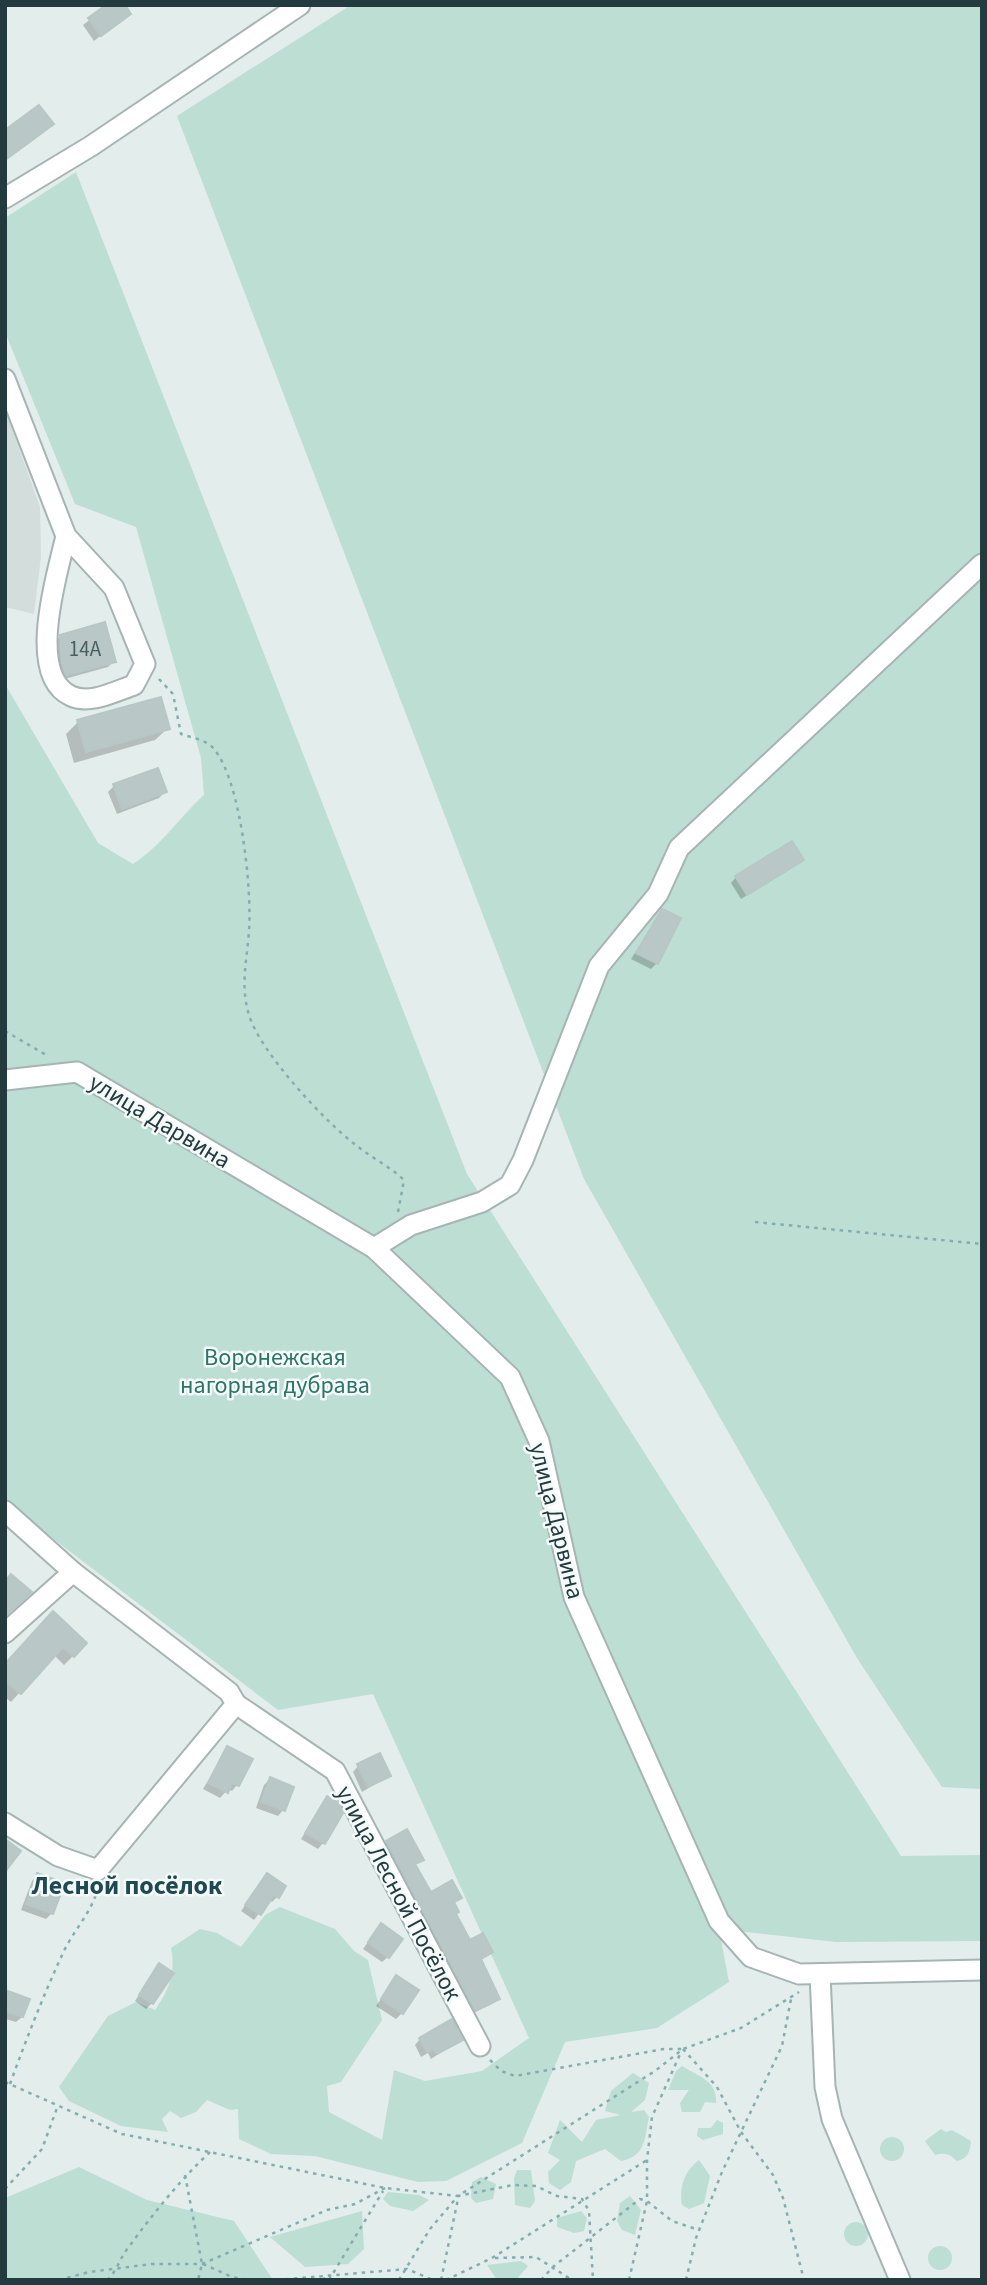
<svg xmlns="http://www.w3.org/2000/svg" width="987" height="2285" font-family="'Source Sans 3',sans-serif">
  <rect width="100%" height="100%" fill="#e3edec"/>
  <!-- built -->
  <path fill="#d2dddc" d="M5,409L40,507L41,557L34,614L5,607Z"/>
  <!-- green -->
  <g fill="#bdded2">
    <path d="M351,5H982V1789L942,1787L857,1658L584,1179L177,116Z"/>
    <path d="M76,172L467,1174L901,1856L982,1855V1941L836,1942L719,1929L729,1982L657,2028L565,2042L522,2143L446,2181L418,2182L315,2156L271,2154L239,2139L238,2109L230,2110L207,2100L196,2112L181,2118L170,2111L162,2119L168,2132L121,2126L69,2101L59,2087L108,2016L136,2002L155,2010C169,1990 176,1973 171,1948L200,1929L217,1933L241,1947L265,1915L280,1907L335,1929L354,1951L368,1960L382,2020L341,2082L327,2086L329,2112L382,2140L394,2070L425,2081L482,2071L529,2038L373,1694L278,1710L5,1502V684L98,843L133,864C161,846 179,818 204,795L201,758L136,527L75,504L5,332V218Z"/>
    <path d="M682,2066C697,2076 718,2080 716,2103L705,2102L700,2112H682L680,2103L689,2090H668L676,2071Z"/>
    <path d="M633,2073L649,2083L645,2100L631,2112L644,2110L649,2117C644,2140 646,2156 621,2161L605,2149L576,2161L571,2182L560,2190L549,2183L548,2172L560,2160L548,2153L560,2120L582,2142L596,2120L621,2115L605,2111L611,2091Z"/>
    <path d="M717,2120L723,2123V2134L703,2140L697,2136L698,2128H711Z"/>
    <path d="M941,2129L946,2132L952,2130L971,2141C970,2152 968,2158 957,2161C950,2154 945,2152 935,2155L925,2141Z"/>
    <circle cx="892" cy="2149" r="12"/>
    <path d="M699,2160L710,2176L704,2203L689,2209L682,2205C679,2186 684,2172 699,2160Z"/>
    <path d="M79,2167L147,2200L234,2221L273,2280H5V2198Z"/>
    <path d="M517,2170H531L535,2201L530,2208L515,2205L514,2178Z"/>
    <path d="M481,2177L496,2184L493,2199L476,2203L471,2198L472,2182Z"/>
    <path d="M388,2192L419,2195L429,2200L413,2211L390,2206L383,2199Z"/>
    <path d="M630,2196L641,2210L635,2235L622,2230L617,2221L620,2203Z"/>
    <path d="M362,2211L364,2249L348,2264L305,2267L270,2237Z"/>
    <path d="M581,2211L587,2218L584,2231L574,2233L557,2227V2218Z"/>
    <circle cx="856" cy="2234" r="12"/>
    <circle cx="940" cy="2258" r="12"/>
    <path d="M521,2261L528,2266L516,2280H497L487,2265Z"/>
  </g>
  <!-- shadow -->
  <g fill="#0003">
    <path d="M109,5L129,14L94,41L83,25Z"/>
    <path d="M61,636L114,661L108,667L61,680L55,642Z"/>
    <path d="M78,722L168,728L155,740L74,763L66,734Z"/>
    <path d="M114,786L165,792L159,798L117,814L108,792Z"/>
    <path d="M802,860L741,899L731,883L736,877Z"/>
    <path d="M662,911L657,963L651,969L631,959Z"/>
    <path d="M44,1623L73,1656L64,1665L54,1655L11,1702L5,1697V1666Z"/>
    <path d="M228,1748L250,1759L237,1785L232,1791L228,1789L220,1798L203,1789Z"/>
    <path d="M358,1766L389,1776L362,1792L353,1772Z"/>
    <path d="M270,1779L283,1810L278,1816L256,1808L264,1785Z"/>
    <path d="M327,1798L323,1843L318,1849L301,1839Z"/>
    <path d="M387,1842L421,1859L414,1866L430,1895L460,1897L453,1904L454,1914L469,1943L491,1952L480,1961L498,1998L492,2004L469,2015L381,1848Z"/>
    <path d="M38,1875L52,1913L46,1919L21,1910L32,1881Z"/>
    <path d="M267,1875L277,1897L272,1902L269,1900L254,1920L241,1911Z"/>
    <path d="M376,1931L388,1957L382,1962L363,1949Z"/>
    <path d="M154,1971L152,2003L146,2009L135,2001Z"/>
    <path d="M396,1977L402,2013L396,2019L376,2006Z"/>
    <path d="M5,1992L22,2017L16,2022L5,2019Z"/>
    <path d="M420,2039H461L431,2059L428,2053L421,2057L415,2045Z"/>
  </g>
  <!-- building -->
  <g fill="#b9c8c7" stroke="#b6c7c6" stroke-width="2">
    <path d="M106,5H125L131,14L101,36L88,18Z"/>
    <path d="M39,105L54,124L5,160V130Z"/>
    <path d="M105,622L116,662L66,675L62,664L60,635Z"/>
    <path d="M161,697L170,729L86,752L77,720Z"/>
    <path d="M158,768L167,792L122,809L113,784Z"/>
    <path d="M792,841L804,860L747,895L735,876Z"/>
    <path d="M662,909L681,918L658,964L636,953Z"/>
    <path d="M11,1574L32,1592L5,1616V1581Z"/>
    <path d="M53,1611L87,1643L74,1657L63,1647L21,1694L5,1680V1664Z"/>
    <path d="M227,1746L253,1759L239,1786L232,1783L228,1793L208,1783Z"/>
    <path d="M380,1753L391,1776L368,1787L357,1764Z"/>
    <path d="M270,1777L294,1787L285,1811L261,1802Z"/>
    <path d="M327,1796L337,1802L343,1813L325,1844L305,1833Z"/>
    <path d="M407,1829L424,1860L415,1864L431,1892L452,1880L462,1898L454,1902L459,1912L456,1914L470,1940L483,1933L493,1952L481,1959L500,1999L475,2011L386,1841Z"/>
    <path d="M5,1839L21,1851L5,1872Z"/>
    <path d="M37,1873L65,1883L53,1914L26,1904Z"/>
    <path d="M267,1873L286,1886L279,1898L274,1895L261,1915L245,1905Z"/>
    <path d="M381,1923L403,1939L389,1958L368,1942Z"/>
    <path d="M159,1963L174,1973L153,2004L139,1995Z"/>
    <path d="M396,1975L419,1990L403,2014L381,1999Z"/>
    <path d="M5,1990L30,1999L23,2017L5,2011Z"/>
    <path d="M452,2019L463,2040L437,2054L434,2049L427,2052L419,2038Z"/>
  </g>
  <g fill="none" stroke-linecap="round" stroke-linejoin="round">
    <!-- minor casing -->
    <g stroke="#a6b4b4" stroke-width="23">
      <g id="minor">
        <path d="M5,198L91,146L300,5"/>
        <path d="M5,379L66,536L114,588L145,664L134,685C116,691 90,705 71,696C25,675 58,571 66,536"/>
        <path d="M5,1080L77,1072L374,1248L510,1377L539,1441L574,1597L719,1921L751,1957L799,1974L982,1970"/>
        <path d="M374,1248L411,1225L482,1202L510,1185L523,1160L599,966L658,894L679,848L982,564"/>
        <path d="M5,1511L73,1572L229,1692L236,1704L98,1870L58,1856L5,1823"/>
        <path d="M5,1633L73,1572"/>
        <path d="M236,1704L335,1771L480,2046"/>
        <path d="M820,1974L825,2087L832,2119L900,2280"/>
      </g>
    </g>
    <!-- path -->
    <g stroke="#84adb0" stroke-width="2.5" stroke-dasharray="3.5 5" stroke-linecap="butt">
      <path d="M159,679L173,694L181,734C193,738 207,740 214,749C241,781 252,889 249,931C247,960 240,986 249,1015C260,1052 325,1122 357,1146C372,1158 389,1166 404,1180L398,1212"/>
      <path d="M5,1031L48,1056"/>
      <path d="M755,1222L982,1244"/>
      <path d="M683,2049L717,2087L741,2132L773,2175L783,2198L804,2280"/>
      <path d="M490,2060L501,2071L515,2076L664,2049H682"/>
      <path d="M5,2082L122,2134L385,2188L458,2196L655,2071L683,2049L741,2028L799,1992"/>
      <path d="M10,2084C26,2040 43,1996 63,1953C73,1931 93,1911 98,1887"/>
      <path d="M185,2175L202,2264L198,2280"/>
      <path d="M5,2189L42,2149L57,2108"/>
      <path d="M495,2258L536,2257L572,2280"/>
      <path d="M203,2264L232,2277L249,2280"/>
      <path d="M59,2280L89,2272L152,2264H202L327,2210L355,2204L385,2188"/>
      <path d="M107,2280C118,2270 119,2259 128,2248C153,2214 179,2181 210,2152"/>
      <path d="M277,2280L407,2269L433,2280"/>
      <path d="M322,2280L330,2275"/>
      <path d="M329,2280L383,2191"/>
      <path d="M399,2280L430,2229L458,2196L513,2185L536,2186L557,2196L582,2199L589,2211L593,2280"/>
      <path d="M441,2280L458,2199"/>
      <path d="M446,2280L492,2258L647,2160"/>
      <path d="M541,2280L554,2266L640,2199L647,2201L672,2221L699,2230"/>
      <path d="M629,2280L647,2201V2160L652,2117L681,2052"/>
      <path d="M686,2280L696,2238L722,2172L782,2046L791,1999"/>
    </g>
    <!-- minor -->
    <use href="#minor" stroke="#fff" stroke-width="19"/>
  </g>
  <g text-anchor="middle" stroke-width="5" stroke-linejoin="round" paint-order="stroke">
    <!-- number labels -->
    <g font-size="21" fill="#485e60">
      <text x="85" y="656">14А</text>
    </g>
    <!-- street labels -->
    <g font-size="24" fill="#233b3e" stroke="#f4f9f9">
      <text transform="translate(160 1121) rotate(31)" y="8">улица Дарвина</text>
      <text transform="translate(557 1521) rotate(76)" y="8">улица Дарвина</text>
      <text transform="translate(399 1893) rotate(62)" y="8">улица Лесной Посёлок</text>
    </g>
    <!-- park labels -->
    <g font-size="24" fill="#2d7565" stroke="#f4f9f9">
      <text x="275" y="1365">Воронежская<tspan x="275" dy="28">нагорная дубрава</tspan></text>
    </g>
    <!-- neighbourhood labels -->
    <g font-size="26" font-weight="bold" fill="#1f4a51" stroke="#f4f9f9">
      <text x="127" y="1894">Лесной посёлок</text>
    </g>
  </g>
  <!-- border -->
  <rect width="987" height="2285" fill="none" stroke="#233b3e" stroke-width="14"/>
</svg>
